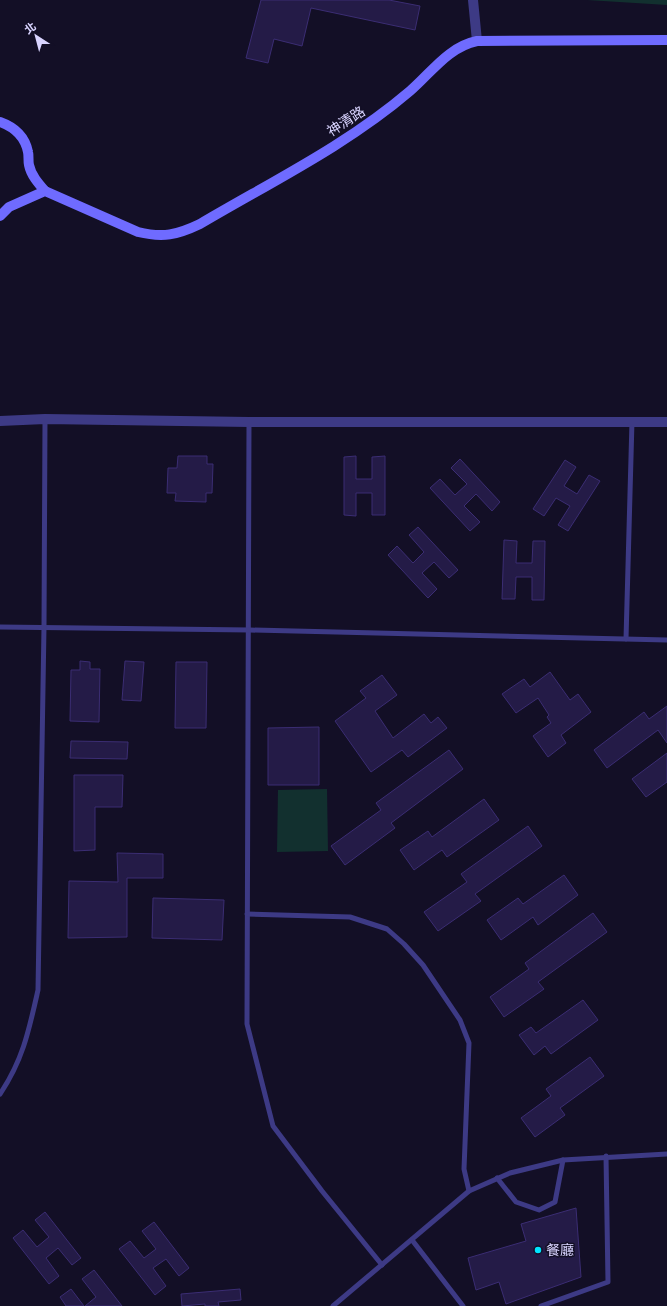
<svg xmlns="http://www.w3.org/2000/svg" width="667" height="1306" font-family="'Asap Condensed','Noto Sans TC',sans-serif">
  <rect width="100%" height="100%" fill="#130f26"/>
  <!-- green -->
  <g fill="#12302f">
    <path d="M587,0H667V5Z"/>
    <path d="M327,789L328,851L277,852L278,790Z"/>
  </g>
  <!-- building -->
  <g fill="#241b47" stroke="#3b2d73">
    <path d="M261,0H389L420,6L415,30L311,8L302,46L274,39L268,63L246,58Z"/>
    <path d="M178,456H207V464H213L212,493H206V502L175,501L176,493H167L168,468H177Z"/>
    <path d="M356,456V479H372V457L385,456V515H372V493H356V516L344,515V457Z"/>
    <path d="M460,459L500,502L492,511L476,494L464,506L480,522L470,531L430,488L440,479L455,495L467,484L451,468Z"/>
    <path d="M565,460L576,467L564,486L577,494L589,475L600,481L568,531L558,525L570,506L556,498L544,516L533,509Z"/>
    <path d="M418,527L458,570L449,578L434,562L422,573L437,589L428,598L388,555L397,546L413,563L424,552L409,535Z"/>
    <path d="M504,540L517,541L516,563H532L533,541H545L544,600H532V577H516L515,599H502Z"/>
    <path d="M80,661L90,662V669H100L99,722L70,721L71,670H80Z"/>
    <path d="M125,661L144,662L141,701L122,700Z"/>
    <path d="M176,662H207L206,728H175Z"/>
    <path d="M550,672L570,700L578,694L591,712L561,735L566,743L548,757L533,736L551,723L547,717L549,715L538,698L516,713L502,694L524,679L530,687Z"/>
    <path d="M382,675L397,695L375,711L393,738L424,714L431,723L438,717L447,728L408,757L402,750L371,772L335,721L366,698L360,691Z"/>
    <path d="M667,706V743L658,730L607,768L594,750L644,712L649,719Z"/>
    <path d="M319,727V785H268V728Z"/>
    <path d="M71,741L128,742L127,759L70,758Z"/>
    <path d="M449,750L463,769L391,823L395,828L345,865L331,846L381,810L376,803Z"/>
    <path d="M667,753V782L646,797L632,779Z"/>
    <path d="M74,775H123L122,807H95V850L74,851Z"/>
    <path d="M484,799L499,820L447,857L442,850L414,870L400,850L428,831L432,837Z"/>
    <path d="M528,826L542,846L475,894L481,901L438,931L424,912L467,882L461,874Z"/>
    <path d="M117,853L163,854V878H127V937L68,938L69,881L118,882Z"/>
    <path d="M564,875L578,895L538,925L533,917L501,940L487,920L518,898L523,904Z"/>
    <path d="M153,898L224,900L222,940L152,938Z"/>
    <path d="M593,913L607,932L538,982L544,989L504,1017L490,997L529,969L525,963Z"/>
    <path d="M583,1000L598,1020L551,1054L545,1046L534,1055L519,1035L531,1027L536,1033Z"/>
    <path d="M590,1057L604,1076L560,1108L565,1115L535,1137L521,1118L551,1096L546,1089Z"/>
    <path d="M576,1208L581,1277L506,1304L499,1282L476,1290L468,1258L526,1241L521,1224Z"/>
    <path d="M45,1212L81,1258L72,1265L58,1248L46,1258L59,1276L49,1284L13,1238L23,1230L37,1247L49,1237L35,1220Z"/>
    <path d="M154,1222L189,1268L179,1276L166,1259L153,1268L166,1286L155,1295L119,1249L130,1241L144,1258L156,1249L142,1231Z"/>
    <path d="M94,1270L122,1306H85L96,1297L82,1279Z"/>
    <path d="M71,1289L84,1306H66L60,1297Z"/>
    <path d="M240,1289L241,1300L218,1302L219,1306H205V1304L182,1306L181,1294Z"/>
  </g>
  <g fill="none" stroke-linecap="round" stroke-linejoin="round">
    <!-- lane -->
    <g stroke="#3d3a85" stroke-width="5">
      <path d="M249,422L247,1024L273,1126L322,1191L382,1265"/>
      <path d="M0,627L250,630L667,640"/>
      <path d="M626,639L632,421"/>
      <path d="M247,914L350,917L387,929L404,944L423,965L460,1020L469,1043L464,1169L469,1191"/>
      <path d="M0,1094C23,1060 29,1030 38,990L44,627L45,419"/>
      <path d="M497,1178L516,1202L539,1210L555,1202L563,1160"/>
      <path d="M412,1240L463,1306"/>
      <path d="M333,1306L469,1191L510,1173L563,1160L667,1154"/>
      <path d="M541,1306L608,1282L606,1156"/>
    </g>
    <!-- street -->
    <g stroke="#3d3a85" stroke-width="10">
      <path d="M473,0L477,41"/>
      <path d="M0,421L45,419L249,422H667"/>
    </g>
    <!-- secondary -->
    <g stroke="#6f6bff" stroke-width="10">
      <path d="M0,122C14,127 25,137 28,152C29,156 28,161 29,165C31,175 38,183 45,191"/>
      <path d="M0,216L9,207L45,191L138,232C163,238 177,235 200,224C271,182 347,145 410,91C431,73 448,47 477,41L667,40"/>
    </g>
  </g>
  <!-- markers -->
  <circle fill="#00e5ff" stroke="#130f26" stroke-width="1.5" cx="538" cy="1250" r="4"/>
  <g text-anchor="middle" stroke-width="3" stroke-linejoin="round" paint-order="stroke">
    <!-- street labels -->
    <g font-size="14" fill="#d9d4ff" stroke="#130f26">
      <text transform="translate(346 121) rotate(-33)" y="5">神清路</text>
    </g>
    <!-- poi labels -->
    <g font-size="14" fill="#d9d4ff" stroke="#130f26" text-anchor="start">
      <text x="546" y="1255">餐廳</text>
    </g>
  </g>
  <!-- north arrow -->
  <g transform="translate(36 36) rotate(324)" stroke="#130f26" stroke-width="3" paint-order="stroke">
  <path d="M0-3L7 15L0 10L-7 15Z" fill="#d9d4ff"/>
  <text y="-6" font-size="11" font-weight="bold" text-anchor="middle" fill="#d9d4ff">北</text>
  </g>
</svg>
